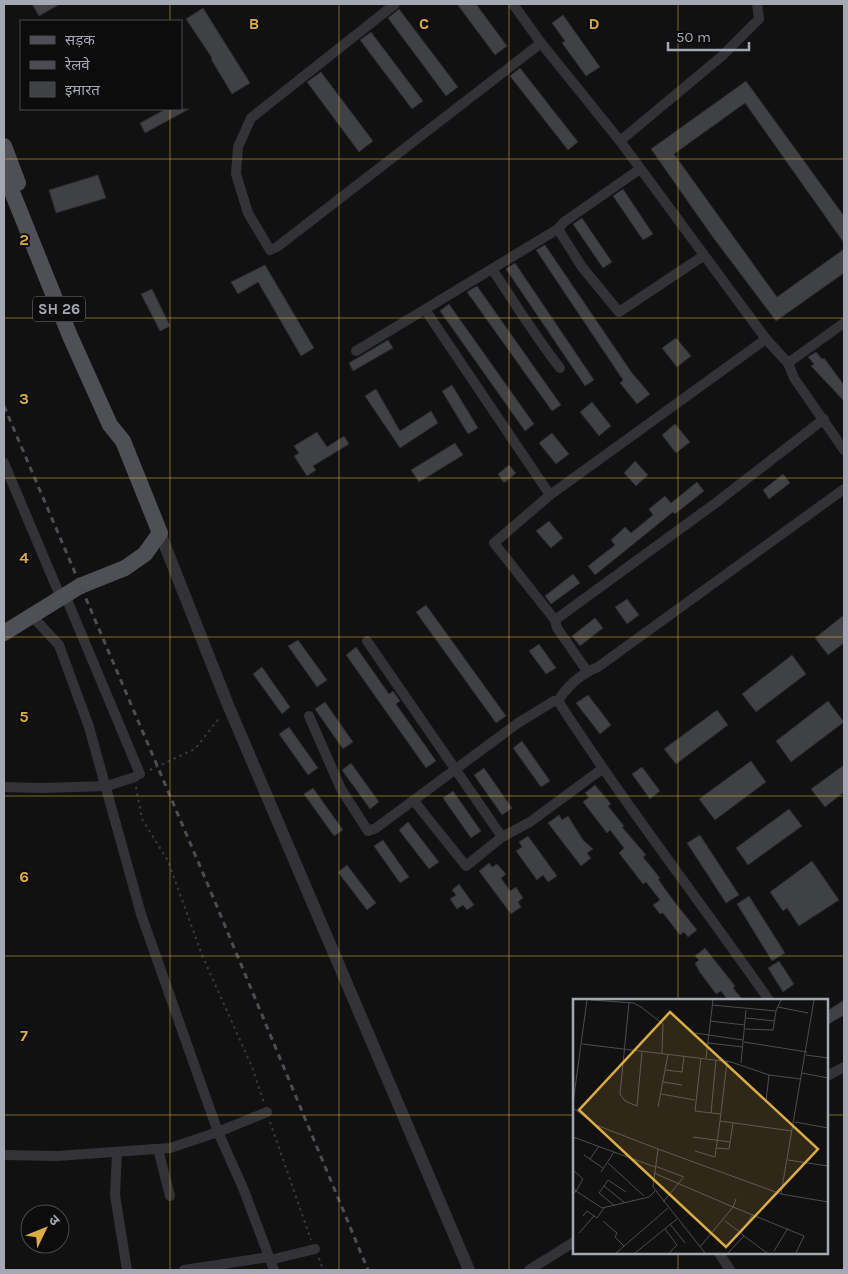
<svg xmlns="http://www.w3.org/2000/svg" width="848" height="1274" font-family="Karla,'Noto Sans Devanagari',sans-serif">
  <rect width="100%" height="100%" fill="#111112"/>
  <!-- building -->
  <g fill="#404145" stroke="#2c2b2e">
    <path d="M32,4H60L39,16Z"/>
    <path d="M457,4H476L507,46L495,55Z"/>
    <path d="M203,8L250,83L232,94L211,59L212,58L186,19Z"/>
    <path d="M399,9L458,87L446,96L388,18Z"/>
    <path d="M563,15L600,67L586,76L562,43L565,41L552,23Z"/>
    <path d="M371,32L423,101L412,109L360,40Z"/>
    <path d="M520,68L578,142L568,150L510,76Z"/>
    <path d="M321,72L373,141L359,152L307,82Z"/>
    <path d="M746,81L844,216V243L745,103L674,154L777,297L844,249V273L776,321L712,236L651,149Z"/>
    <path d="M166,109H189L145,133L140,123Z"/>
    <path d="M98,175L106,198L56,213L49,190Z"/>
    <path d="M623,189L653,234L643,240L613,196Z"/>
    <path d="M582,218L612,262L603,268L573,224Z"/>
    <path d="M545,245L632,373L650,394L637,404L620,383L623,380L536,250Z"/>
    <path d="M515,263L594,380L585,386L506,269Z"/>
    <path d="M265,265L314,348L301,356L258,282L238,294L231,282Z"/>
    <path d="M477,286L561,405L552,411L467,292Z"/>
    <path d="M152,289L170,326L160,331L141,294Z"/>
    <path d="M449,304L534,424L525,431L440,311Z"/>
    <path d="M676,338L691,356L677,367L662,348Z"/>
    <path d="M388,340L393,348L353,371L349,363Z"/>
    <path d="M816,352L822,359L824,358L844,385V401L811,366L814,364L808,357Z"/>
    <path d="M452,385L478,428L468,434L442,391Z"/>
    <path d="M376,389L400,431L431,411L438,423L400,448L365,396Z"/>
    <path d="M592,402L611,426L599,436L580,412Z"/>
    <path d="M675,424L690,442L676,453L662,435Z"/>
    <path d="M317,432L327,447L344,436L349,444L313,466L316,470L307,476L294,456L299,453L294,446Z"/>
    <path d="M552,433L569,454L556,464L539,443Z"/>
    <path d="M455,443L463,455L419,482L411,470Z"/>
    <path d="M635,461L648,475L636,486L624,473Z"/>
    <path d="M509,465L516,473L504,483L498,474Z"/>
    <path d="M783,474L790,483L769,499L763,490Z"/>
    <path d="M697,482L704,491L675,514L673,512L595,575L588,566L615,545L611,540L625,527L631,533L653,515L649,509L665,496L671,503Z"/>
    <path d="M549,521L563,538L551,548L536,531Z"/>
    <path d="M573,574L580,583L551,604L545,596Z"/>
    <path d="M627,599L639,615L627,624L615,607Z"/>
    <path d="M426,605L506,716L496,723L416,612Z"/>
    <path d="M844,615V643L828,655L815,638Z"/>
    <path d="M595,618L603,628L580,646L572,636Z"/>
    <path d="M298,640L327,680L317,687L288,646Z"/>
    <path d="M539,644L556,668L546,674L529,651Z"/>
    <path d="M356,647L389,694L393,691L400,701L396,704L436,761L426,768L346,655Z"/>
    <path d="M792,655L806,674L756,712L742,694Z"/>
    <path d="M262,667L290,707L282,714L253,674Z"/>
    <path d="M588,695L611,725L600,734L576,703Z"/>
    <path d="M828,701L844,722L791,762L776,741Z"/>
    <path d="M325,702L353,742L343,749L315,709Z"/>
    <path d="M717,710L728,725L676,764L664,749Z"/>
    <path d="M289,727L318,768L308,775L279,734Z"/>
    <path d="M522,741L550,781L541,787L513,748Z"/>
    <path d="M751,761L766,782L715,820L699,799Z"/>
    <path d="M351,763L379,802L370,809L342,770Z"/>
    <path d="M844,765V792L825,807L811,789Z"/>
    <path d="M642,767L660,791L650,799L632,774Z"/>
    <path d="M484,768L512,808L502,815L474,775Z"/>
    <path d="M595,785L611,804L608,806L624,826L622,827L646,855L643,857L660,878L658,879L673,900L697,930L688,937L684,932L680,935L663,913L660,914L653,905L660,900L646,882L643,884L619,853L624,848L610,830L607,833L583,802L589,797L585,793Z"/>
    <path d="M313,788L343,830L334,836L304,794Z"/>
    <path d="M453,791L481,831L471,838L443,798Z"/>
    <path d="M789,809L802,826L748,865L736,848Z"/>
    <path d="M559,815L562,820L568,816L583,840L593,849L587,853L591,858L581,866L548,823Z"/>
    <path d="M408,822L439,862L429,869L399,830Z"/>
    <path d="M700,835L739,895L726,903L687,843Z"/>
    <path d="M528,836L557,876L548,882L543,875L537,880L516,851L522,847L519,842Z"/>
    <path d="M383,840L409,877L400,883L374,846Z"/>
    <path d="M812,861L839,900L799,926L787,908L783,911L770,892Z"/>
    <path d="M489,863L492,867L497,864L506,874L501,878L510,891L516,887L523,898L518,902L521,907L511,914L479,871Z"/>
    <path d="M347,865L376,903L367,910L338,872Z"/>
    <path d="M459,884L474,905L467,910L463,905L457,909L450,899L456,895L452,890Z"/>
    <path d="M749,896L785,953L772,961L737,904Z"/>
    <path d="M705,948L735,986L733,988L743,1000H728L721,991L716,994L699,971L695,963L699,960L695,956Z"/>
    <path d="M779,961L794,984L783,992L768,968Z"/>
    <path d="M844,1000V1015L827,1025V1011Z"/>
  </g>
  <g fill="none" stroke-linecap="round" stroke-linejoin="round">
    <!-- path -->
    <g stroke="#393a3e" stroke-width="2" stroke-dasharray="2.5 4" stroke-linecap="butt">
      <path d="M150,770L195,749L220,717"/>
      <path d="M136,787L142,819L168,861L202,955L252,1067L264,1103"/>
      <path d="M270,1122L311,1240"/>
      <path d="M319,1258L323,1270"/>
    </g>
    <!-- minor -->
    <g stroke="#333337" stroke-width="10">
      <path d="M395,4L251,118L238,147L236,174L248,213L270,250L277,247L541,43"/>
      <path d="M513,4L541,43L620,141L766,339L788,363L794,378L844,450"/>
      <path d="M620,141L722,56L759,19L757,4"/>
      <path d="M558,229L582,267L619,312L703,256"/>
      <path d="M492,269C515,303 535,336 560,368"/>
      <path d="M426,311L550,495"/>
      <path d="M356,351L558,229L564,222L640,169"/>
      <path d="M788,363L844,323"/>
      <path d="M4,463L61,598"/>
      <path d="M65,595L140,774"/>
      <path d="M32,616L59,645L89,727L141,914L218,1132L267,1112"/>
      <path d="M555,620L717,502L824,419"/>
      <path d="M367,641L502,837"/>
      <path d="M587,671L557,628L555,620L494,543L550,495L766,339"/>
      <path d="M558,701C567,686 582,673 598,667L844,489"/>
      <path d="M309,716L341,789L368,831L376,828L518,723L554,701H558C624,803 699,900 769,1000"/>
      <path d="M4,787L41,788L107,786L135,777"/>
      <path d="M414,801L466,866L502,837L530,822L602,769"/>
      <path d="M827,1076L844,1067"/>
      <path d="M158,1149L170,1196"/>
      <path d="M117,1153L115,1195L127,1270"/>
      <path d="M4,1155L57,1156L170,1148L218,1132L243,1188L274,1270"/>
      <path d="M719,1253L730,1270"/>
      <path d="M270,1260L315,1249"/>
      <path d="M184,1270L269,1257"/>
      <path d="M529,1270L574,1242"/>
    </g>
    <!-- tertiary -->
    <path stroke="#333337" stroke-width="12" d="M160,533L228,705L469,1270"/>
    <!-- primary -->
    <g stroke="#4f5056" stroke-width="16">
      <path d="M4,146L18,183"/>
      <path d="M4,172L70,336L110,425L123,441L160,533L145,554L125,568L80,586L4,633"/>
    </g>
    <!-- rail -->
    <path stroke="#4c4d52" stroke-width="3" stroke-dasharray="6 5" stroke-linecap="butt" d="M4,406L208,885L368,1270"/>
  </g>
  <!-- grid -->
  <path fill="none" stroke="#dcac40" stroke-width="1" stroke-opacity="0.55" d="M170,4V21M339,4V1270M509,4V1270M678,4V1000M170,109V1270M4,159H844M4,318H844M4,478H844M4,637H844M4,796H844M4,956H844M4,1115H574M827,1115H844M678,1253V1270"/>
  <g text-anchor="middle" stroke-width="4" stroke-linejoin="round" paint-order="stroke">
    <!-- shield labels -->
    <rect fill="#0c0c0d" stroke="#767980" stroke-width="1" x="33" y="296.5" width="52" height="25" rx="4"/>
    <g font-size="15" font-weight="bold" fill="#a4a8b2">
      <text x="59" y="314">SH 26</text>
    </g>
  </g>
  <!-- overview -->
  <g transform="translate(573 999)">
    <rect width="255" height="255" fill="#111112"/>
    <path fill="none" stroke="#4c4d52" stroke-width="1" d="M18,1L61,4L68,8L90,25L89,54M56,4L47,95L52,102L64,107L69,53M139,6L203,12M205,8L235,14M173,19L202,22M137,22L172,26M172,30L200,31L203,12L208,1M122,34L170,41M171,43L234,53M135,44L170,48M9,45L158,63L196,76L228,80M233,56L255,59M128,59L122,112L147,115M133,59L140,1M168,64L173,11M93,71L109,73L111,57M229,74L255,79M90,83L109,86M88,95L122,101M193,102L196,76M0,104L14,1M85,108L95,55M0,109L23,126L85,150L80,188L132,254M138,114L143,61M147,122L154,63M222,123L255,129M0,138L82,168M120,138L157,143M143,149L156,150L160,124M85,150L208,195L255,203M122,152L142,158L147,122L219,132M11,156L30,169M17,160L26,147M215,161L255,167M35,164L71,197M82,167L111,178M0,171L10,180L3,192L0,188M28,173L41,153M81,174L160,208L163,200M31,187L52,204M0,195L3,192L29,209L76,198L82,192M208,195L241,1M90,203L110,179M42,207L26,194L35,181L53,193M10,217L14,212L24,219L31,209M30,222L44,234L42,238L51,247M152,222L168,234M97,225L112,244M92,230L104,246L96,254M6,234L21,217M171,237L194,254M127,248L160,208L231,237L223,254M201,252L215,229M43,254L95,209M62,254L104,220M155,254L171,237L168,234L180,215"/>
    <path fill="#dcac40" fill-opacity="0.15" stroke="#dcac40" stroke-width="2.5" d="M97,13L245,150L153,248L6,111Z"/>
    <rect width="255" height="255" fill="none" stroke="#a4a8b2" stroke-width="2.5"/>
  </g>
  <g font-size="16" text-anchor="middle" font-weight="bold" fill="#dcac40" stroke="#0c0c0d" stroke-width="4" stroke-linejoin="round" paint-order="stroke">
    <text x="254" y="29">B</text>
    <text x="424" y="29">C</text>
    <text x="594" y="29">D</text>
    <text x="24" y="245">2</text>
    <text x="24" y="404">3</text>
    <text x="24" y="563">4</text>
    <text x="24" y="722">5</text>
    <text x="24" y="882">6</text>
    <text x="24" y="1041">7</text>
  </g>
  <!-- border -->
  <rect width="848" height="1274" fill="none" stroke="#a4a8b2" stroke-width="10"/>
  <!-- legend -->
  <rect x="20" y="20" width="162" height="90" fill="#0c0c0d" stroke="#494a4f"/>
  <rect x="30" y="36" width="25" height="8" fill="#4f5056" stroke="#494a4f"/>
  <text x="65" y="45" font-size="15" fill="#a4a8b2">सड़क</text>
  <rect x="30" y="61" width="25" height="8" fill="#4c4d52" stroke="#494a4f"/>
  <text x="65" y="70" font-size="15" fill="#a4a8b2">रेलवे</text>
  <rect x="30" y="82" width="25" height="15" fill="#404145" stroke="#494a4f"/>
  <text x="65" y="95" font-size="15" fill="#a4a8b2">इमारत</text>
  <!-- north arrow -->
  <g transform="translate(45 1229) rotate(47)"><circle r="24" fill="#0c0c0d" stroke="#494a4f"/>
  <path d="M0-4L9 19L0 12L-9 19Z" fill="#dcac40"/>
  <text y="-8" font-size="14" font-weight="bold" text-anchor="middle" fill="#a4a8b2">उ</text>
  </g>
  <!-- scale -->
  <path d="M668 42v8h81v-8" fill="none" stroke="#a4a8b2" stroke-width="2.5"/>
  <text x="676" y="42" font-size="15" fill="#a4a8b2" stroke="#0c0c0d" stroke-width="4" paint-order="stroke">50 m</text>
</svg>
